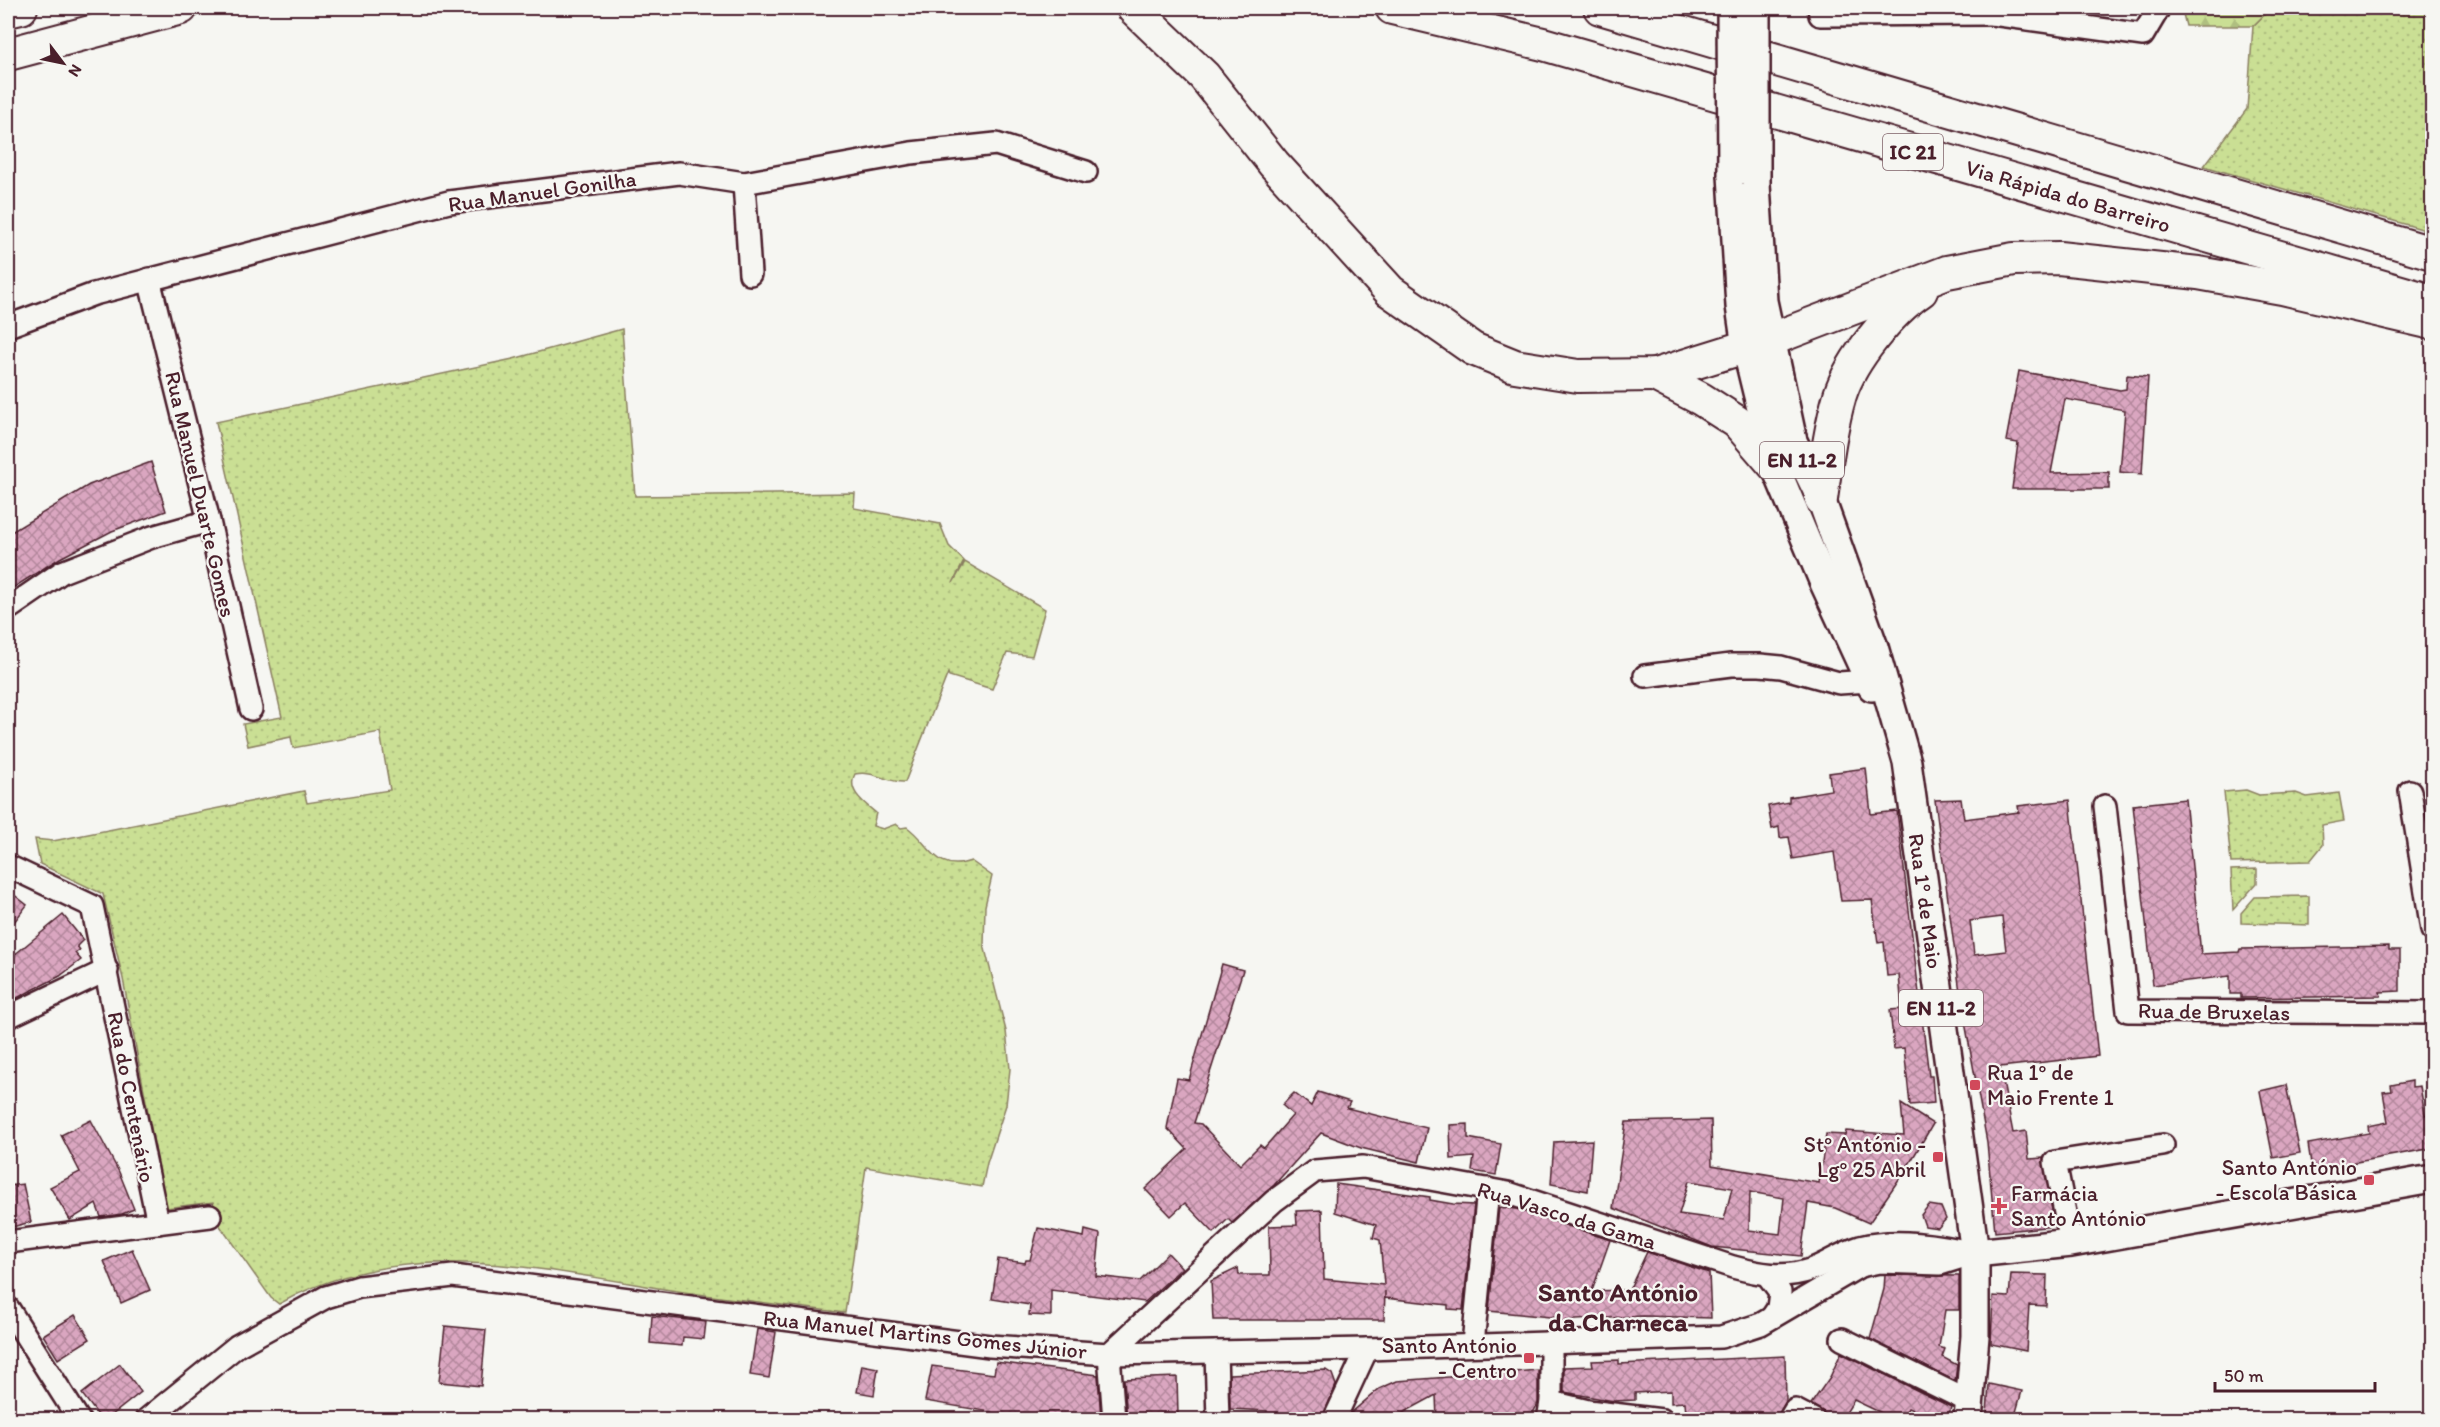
<svg xmlns="http://www.w3.org/2000/svg" width="2440" height="1427" font-family="Itim,sans-serif">
  <defs>
    <pattern id="grass-dots" width="8" height="8" patternUnits="userSpaceOnUse" patternTransform="scale(1.5)"><rect width="8" height="8" fill="#cadf94"/><path d="M2 2h.1M6 6h.1" fill="none" stroke="#afbf80" stroke-width="1.8" stroke-linecap="round"/></pattern>
    <pattern id="forest-firs" width="22" height="20" patternUnits="userSpaceOnUse" patternTransform="scale(1.5)"><rect width="22" height="20" fill="#cadf94"/><path d="M5 1l3.5 6h-7zM16 11l3.5 6h-7z" fill="#afbf80"/></pattern>
    <pattern id="building-cross-hatch" width="8" height="8" patternUnits="userSpaceOnUse" patternTransform="scale(1.5)"><rect width="8" height="8" fill="#daa6c0"/><path d="M0 0l8 8M0 8l8-8" fill="none" stroke="#b3879c"/></pattern>
  </defs>
  <rect width="100%" height="100%" fill="#f6f6f2"/>
  <filter id="ink" filterUnits="userSpaceOnUse"><feTurbulence type="fractalNoise" baseFrequency=".0167" numOctaves="2"/><feDisplacementMap in="SourceGraphic" scale="12" xChannelSelector="R" yChannelSelector="G"/><feConvolveMatrix kernelMatrix="1 2 1 2 8 2 1 2 1" color-interpolation-filters="sRGB"/></filter>
  <g filter="url(#ink)">
    <!-- grass -->
    <g fill="url(#grass-dots)" stroke="#8a7f60" stroke-width="1.5">
      <path d="M2271,8H2432V232L2204,166L2247,109L2253,26Z"/>
      <path d="M622,329L635,496L855,493L854,508L940,524L949,546L964,561L953,583L965,562L1045,609L1032,656L1007,653L992,689L949,676L948,673L905,782C887,783 874,770 855,774C846,790 864,803 876,813L873,826L883,829L896,824L901,828L907,827C930,843 935,874 971,861L992,876L985,906L984,945L1006,1031L1010,1069L1006,1105L987,1163L982,1187L866,1167L845,1313C787,1305 728,1299 670,1290C540,1269 400,1235 279,1304L271,1298L218,1223L213,1202L166,1208L123,979L103,894L40,864L35,839L53,841L304,791L307,803L390,790L380,732L293,748L291,737L248,746L243,724L282,717L216,422L513,359Z"/>
      <path d="M2246,790L2259,795L2296,793L2307,797L2339,793L2344,821L2322,825L2323,845L2310,861L2231,863L2224,792Z"/>
      <path d="M2257,869V883L2233,910L2231,870Z"/>
      <path d="M2309,896V925L2241,923V913L2255,897Z"/>
    </g>
    <!-- forest -->
    <path fill="url(#forest-firs)" stroke="#8a7f60" stroke-width="1.5" d="M2184,8H2271L2253,26H2186L2182,10Z"/>
    <!-- building -->
    <g fill="url(#building-cross-hatch)" stroke="#4a1f2b" stroke-width="1.5" fill-rule="evenodd">
      <path d="M2019,371L2120,390L2126,389L2127,375L2148,377L2142,474L2120,472L2125,410L2065,399L2051,473L2109,472V489H2012L2018,443L2006,441Z"/>
      <path d="M151,462L166,511L112,531L60,558L8,591V534L89,485Z"/>
      <path d="M1866,768L1871,814L1897,811L1929,1076H1932L1934,1103L1910,1105L1904,1048L1894,1049L1890,1010L1902,1009L1899,975L1887,976L1884,942L1878,943L1872,900L1841,901L1834,852L1793,859L1789,837L1780,838L1779,827L1772,829L1768,806L1789,802V797L1831,790L1829,773Z"/>
      <path d="M1961,799L1964,819L2019,812L2018,806L2070,800L2098,1056L2000,1067L2013,1133L2026,1131L2029,1159L2043,1158L2055,1226L1995,1232L1987,1142L1961,1000L1935,800ZM2002,917L2006,951L1974,955L1970,921Z"/>
      <path d="M2185,799L2201,954L2239,952L2240,949L2389,946V950H2400V991L2380,992L2381,996L2241,998V994H2230V976L2153,985L2133,805Z"/>
      <path d="M8,890L27,905L8,930Z"/>
      <path d="M63,915L83,940L77,946L80,950L75,953L81,960L60,976L13,1000L8,991V960Z"/>
      <path d="M1222,964L1243,970L1194,1123L1201,1124L1240,1165L1260,1145L1264,1148L1293,1115L1282,1105L1294,1093L1311,1106L1318,1092L1350,1102L1347,1108L1427,1128L1419,1162L1361,1148L1321,1133L1274,1185L1232,1223L1228,1219L1214,1233L1185,1203L1171,1216L1145,1189L1187,1149L1167,1128L1177,1078L1189,1080Z"/>
      <path d="M2412,1081V1087L2420,1086L2425,1115L2433,1114V1148L2312,1170L2308,1144L2369,1133L2368,1126L2388,1122L2383,1092L2392,1091L2391,1085Z"/>
      <path d="M2286,1085L2300,1153L2273,1158L2260,1091Z"/>
      <path d="M1901,1104L1933,1124L1908,1166L1869,1223L1835,1208L1808,1203L1801,1256L1712,1247L1613,1208L1626,1122L1711,1120L1712,1165L1819,1183L1826,1134L1845,1135L1846,1131L1904,1135ZM1689,1181L1732,1188L1724,1220L1679,1214ZM1750,1192L1784,1198L1780,1234L1749,1230Z"/>
      <path d="M91,1120L119,1172L134,1209L122,1214L101,1217L96,1204L70,1220L50,1187L80,1172L61,1135Z"/>
      <path d="M1468,1124V1138L1501,1144L1496,1175L1472,1171L1474,1157L1451,1159L1450,1125Z"/>
      <path d="M1592,1140L1588,1191L1551,1184L1554,1142Z"/>
      <path d="M23,1184L31,1222L8,1228V1186Z"/>
      <path d="M1336,1184L1430,1197V1200L1453,1204L1474,1205L1463,1310L1448,1309V1305L1385,1298V1291L1384,1320H1213L1211,1281L1238,1268L1239,1275H1270L1269,1226L1297,1225L1296,1211L1322,1210L1324,1279L1384,1285L1380,1240L1373,1238L1376,1225L1335,1212Z"/>
      <path d="M1929,1205L1941,1207L1946,1219L1938,1228L1925,1226L1921,1215Z"/>
      <path d="M1499,1207L1517,1209L1610,1240L1592,1291L1629,1290L1647,1252L1709,1273L1711,1318L1643,1316L1560,1321V1318L1489,1311Z"/>
      <path d="M1038,1228L1084,1237L1085,1230L1100,1234L1096,1276L1140,1281L1168,1253L1182,1268L1145,1302L1051,1290V1316L1029,1315L1030,1305L992,1299L998,1259L1025,1263L1026,1260H1030Z"/>
      <path d="M132,1249L150,1290L121,1303L104,1261Z"/>
      <path d="M2011,1274L2047,1275L2046,1306L2029,1305L2026,1351L1991,1344L1993,1296L2009,1297Z"/>
      <path d="M1885,1275L1959,1276V1310H1945L1939,1347L1945,1349L1942,1357L1957,1365L1955,1381L1870,1339L1884,1289Z"/>
      <path d="M75,1315L90,1339L58,1359L43,1335Z"/>
      <path d="M652,1316L706,1322L704,1339L683,1337L682,1346L650,1343Z"/>
      <path d="M445,1326L486,1330L481,1386L439,1382Z"/>
      <path d="M757,1329L776,1332L769,1378L750,1375Z"/>
      <path d="M1841,1353L1951,1407L1948,1419H1933L1908,1408L1902,1419H1894L1854,1400L1842,1419H1827L1824,1413L1811,1404L1830,1377Z"/>
      <path d="M1785,1356L1786,1401L1776,1419H1737L1686,1414L1685,1402L1671,1403V1391L1635,1393V1400L1614,1401L1564,1392V1367L1593,1366L1592,1361L1619,1360V1364Z"/>
      <path d="M996,1362L1098,1375L1101,1419H990L991,1412L925,1401L932,1366L994,1374Z"/>
      <path d="M120,1364L141,1392L107,1419H101L82,1394Z"/>
      <path d="M862,1365L878,1368L874,1395L857,1392Z"/>
      <path d="M1326,1370L1332,1374L1336,1385L1322,1419H1266L1267,1411L1230,1409L1229,1374Z"/>
      <path d="M1538,1370V1403L1530,1419H1437L1436,1395L1392,1419H1348L1351,1413L1379,1389L1397,1381Z"/>
      <path d="M1177,1377L1178,1415L1132,1416V1419H1127L1124,1379Z"/>
      <path d="M1989,1384L2022,1391L2014,1419H2002L1987,1414Z"/>
    </g>
    <g fill="none" stroke-linecap="round" stroke-linejoin="round">
      <!-- minor casing -->
      <g stroke="#4a1f2b" stroke-width="26">
        <g id="minor">
          <path d="M1819,8L1820,15L1992,14L1991,8"/>
          <path d="M1992,14L2143,35L2159,8"/>
          <path d="M744,183L750,274"/>
          <path d="M149,279L209,521L251,709"/>
          <path d="M8,326L94,294L449,202L679,173L744,183L911,153L996,144L1086,172"/>
          <path d="M8,609L62,572L152,537L209,521"/>
          <path d="M1645,676L1731,665H1760L1781,667L1839,683L1869,681"/>
          <path d="M2410,791L2432,930"/>
          <path d="M2105,806L2128,1011L2432,1013"/>
          <path d="M8,866L92,906L158,1223"/>
          <path d="M8,1017L107,970"/>
          <path d="M8,1242L210,1216"/>
          <path d="M2071,1243L2055,1162L2163,1145"/>
          <path d="M1768,1276L1780,1292L1778,1308L1772,1317"/>
          <path d="M8,1308L79,1420"/>
          <path d="M1842,1339L1970,1402"/>
          <path d="M1473,1344L1488,1189"/>
          <path d="M1216,1352L1218,1420"/>
          <path d="M1109,1354L1274,1201L1315,1171L1363,1167L1508,1193L1733,1267C1759,1274 1784,1279 1810,1270C1827,1264 1843,1252 1860,1247C1896,1238 1939,1245 1975,1253"/>
          <path d="M1109,1354L1114,1420"/>
          <path d="M1551,1402L1588,1411L1662,1420"/>
          <path d="M146,1420L237,1346L326,1297L359,1287L453,1276L990,1346L1109,1354L1367,1349L1721,1337L1761,1324L1860,1266L1879,1262L1940,1264L1975,1253"/>
          <path d="M1334,1420L1367,1349"/>
          <path d="M1548,1420L1551,1402V1341"/>
          <path d="M1789,1420L1795,1410L1814,1420"/>
        </g>
      </g>
      <!-- major casing -->
      <g stroke="#4a1f2b" stroke-width="32">
        <g id="major">
          <path d="M1732,175L1740,306L1746,347L1775,466L1824,583L1872,687"/>
          <path d="M1756,184L1763,301L1793,441L1821,499L1874,647L1907,762L1975,1253V1336L1968,1420"/>
          <path d="M1975,1253L2071,1243L2432,1179"/>
        </g>
      </g>
      <!-- highway casing -->
      <g stroke="#4a1f2b" stroke-width="36">
        <g id="highway">
          <path d="M1133,8L1204,76L1274,164L1390,291L1473,349L1515,366L1578,376L1655,375L1780,336L1947,272L2014,259L2059,258L2198,273L2282,288L2432,323"/>
          <path id="s1" d="M1392,8L1543,44L2432,301"/>
          <path d="M1600,8L2432,253"/>
          <path d="M8,11L21,8"/>
          <path d="M8,54L181,8"/>
          <path d="M1655,375L1701,399L1737,422L1775,466"/>
          <path d="M1821,499C1826,464 1830,429 1840,395C1851,360 1891,311 1921,291"/>
        </g>
      </g>
      <!-- minor -->
      <use href="#minor" stroke="#f6f6f2" stroke-width="21"/>
      <!-- major -->
      <use href="#major" stroke="#f6f6f2" stroke-width="27"/>
      <!-- highway -->
      <use href="#highway" stroke="#f6f6f2" stroke-width="32"/>
      <!-- major-bridge casing -->
      <g stroke="#4a1f2b" stroke-width="32" stroke-linecap="butt">
        <g id="major-bridge">
          <path d="M1731,8L1732,175"/>
          <path d="M1756,184V8"/>
        </g>
      </g>
      <!-- major-bridge -->
      <use href="#major-bridge" stroke="#f6f6f2" stroke-width="27"/>
    </g>
  </g>
  <!-- markers -->
  <g fill="#d1495b" stroke="#f6f6f2" stroke-width="2">
    <rect x="1969" y="1079" width="12" height="12" rx="3"/>
    <rect x="1932" y="1151" width="12" height="12" rx="3"/>
    <rect x="2363" y="1174" width="12" height="12" rx="3"/>
    <path d="M1996 1197h6v6h6v6h-6v6h-6v-6h-6v-6h6z"/>
    <rect x="1523" y="1352" width="12" height="12" rx="3"/>
  </g>
  <g text-anchor="middle" stroke-width="4.5" stroke-linejoin="round" paint-order="stroke">
    <!-- shield labels -->
    <g fill="#f6f6f2" stroke="#7e6067" stroke-width="1.5">
      <rect x="1883" y="134" width="60" height="36" rx="4.5"/>
      <rect x="1760" y="442" width="84" height="36" rx="4.5"/>
      <rect x="1899" y="990" width="84" height="36" rx="4.5"/>
    </g>
    <g font-size="21" font-weight="bold" fill="#4a1f2b">
      <text x="1913" y="159">IC 21</text>
      <text x="1802" y="467">EN 11-2</text>
      <text x="1941" y="1015">EN 11-2</text>
    </g>
    <!-- street labels -->
    <g font-size="22" fill="#4a1f2b" stroke="#f6f6f2">
      <text transform="translate(542 191) rotate(-8)" y="8">Rua Manuel Gonilha</text>
      <text dy="8" stroke="none"><textPath href="#s1" startOffset="702">Via Rápida do Barreiro</textPath></text>
      <text transform="translate(201 494) rotate(77)" y="8">Rua Manuel Duarte Gomes</text>
      <text transform="translate(1926 901) rotate(82)" y="8">Rua 1º de Maio</text>
      <text transform="translate(2214 1011) rotate(1)" y="8">Rua de Bruxelas</text>
      <text transform="translate(132 1097) rotate(79)" y="8">Rua do Centenário</text>
      <text transform="translate(1567 1215) rotate(17)" y="8">Rua Vasco da Gama</text>
      <text transform="translate(925 1334) rotate(6)" y="8">Rua Manuel Martins Gomes Júnior</text>
    </g>
    <!-- poi labels -->
    <g font-size="22" fill="#4a1f2b" stroke="#f6f6f2" text-anchor="end">
      <text x="1987" y="1080" text-anchor="start">Rua 1º de<tspan x="1987" dy="25">Maio Frente 1</tspan></text>
      <text x="1926" y="1152">Stº António -<tspan x="1926" dy="25">Lgº 25 Abril</tspan></text>
      <text x="2357" y="1175">Santo António<tspan x="2357" dy="25">- Escola Básica</tspan></text>
      <text x="2011" y="1201" text-anchor="start">Farmácia<tspan x="2011" dy="25">Santo António</tspan></text>
      <text x="1517" y="1353">Santo António<tspan x="1517" dy="25">- Centro</tspan></text>
    </g>
    <!-- quarter labels -->
    <g font-size="26" font-weight="bold" fill="#4a1f2b" stroke="#f6f6f2">
      <text x="1618" y="1301">Santo António<tspan x="1618" dy="30">da Charneca</tspan></text>
    </g>
  </g>
  <!-- margin -->
  <rect width="2440" height="1427" fill="none" stroke="#f6f6f2" stroke-width="30"/>
  <rect x="15" y="15" width="2410" height="1397" fill="none" stroke="#4a1f2b" stroke-width="2" filter="url(#ink)"/>
  <!-- north arrow -->
  <g transform="translate(63 63) rotate(122)" stroke="#f6f6f2" stroke-width="4.5" paint-order="stroke">
  <path d="M0-4.5L10 22L0 15L-10 22Z" fill="#4a1f2b"/>
  <text y="-9" font-size="16" font-weight="bold" text-anchor="middle" fill="#4a1f2b">N</text>
  </g>
  <!-- scale -->
  <path d="M2215 1382v9h160v-9" fill="none" stroke="#4a1f2b" stroke-width="3"/>
  <text x="2224" y="1382" font-size="18" fill="#4a1f2b" stroke="#f6f6f2" stroke-width="4.5" paint-order="stroke">50 m</text>
</svg>
